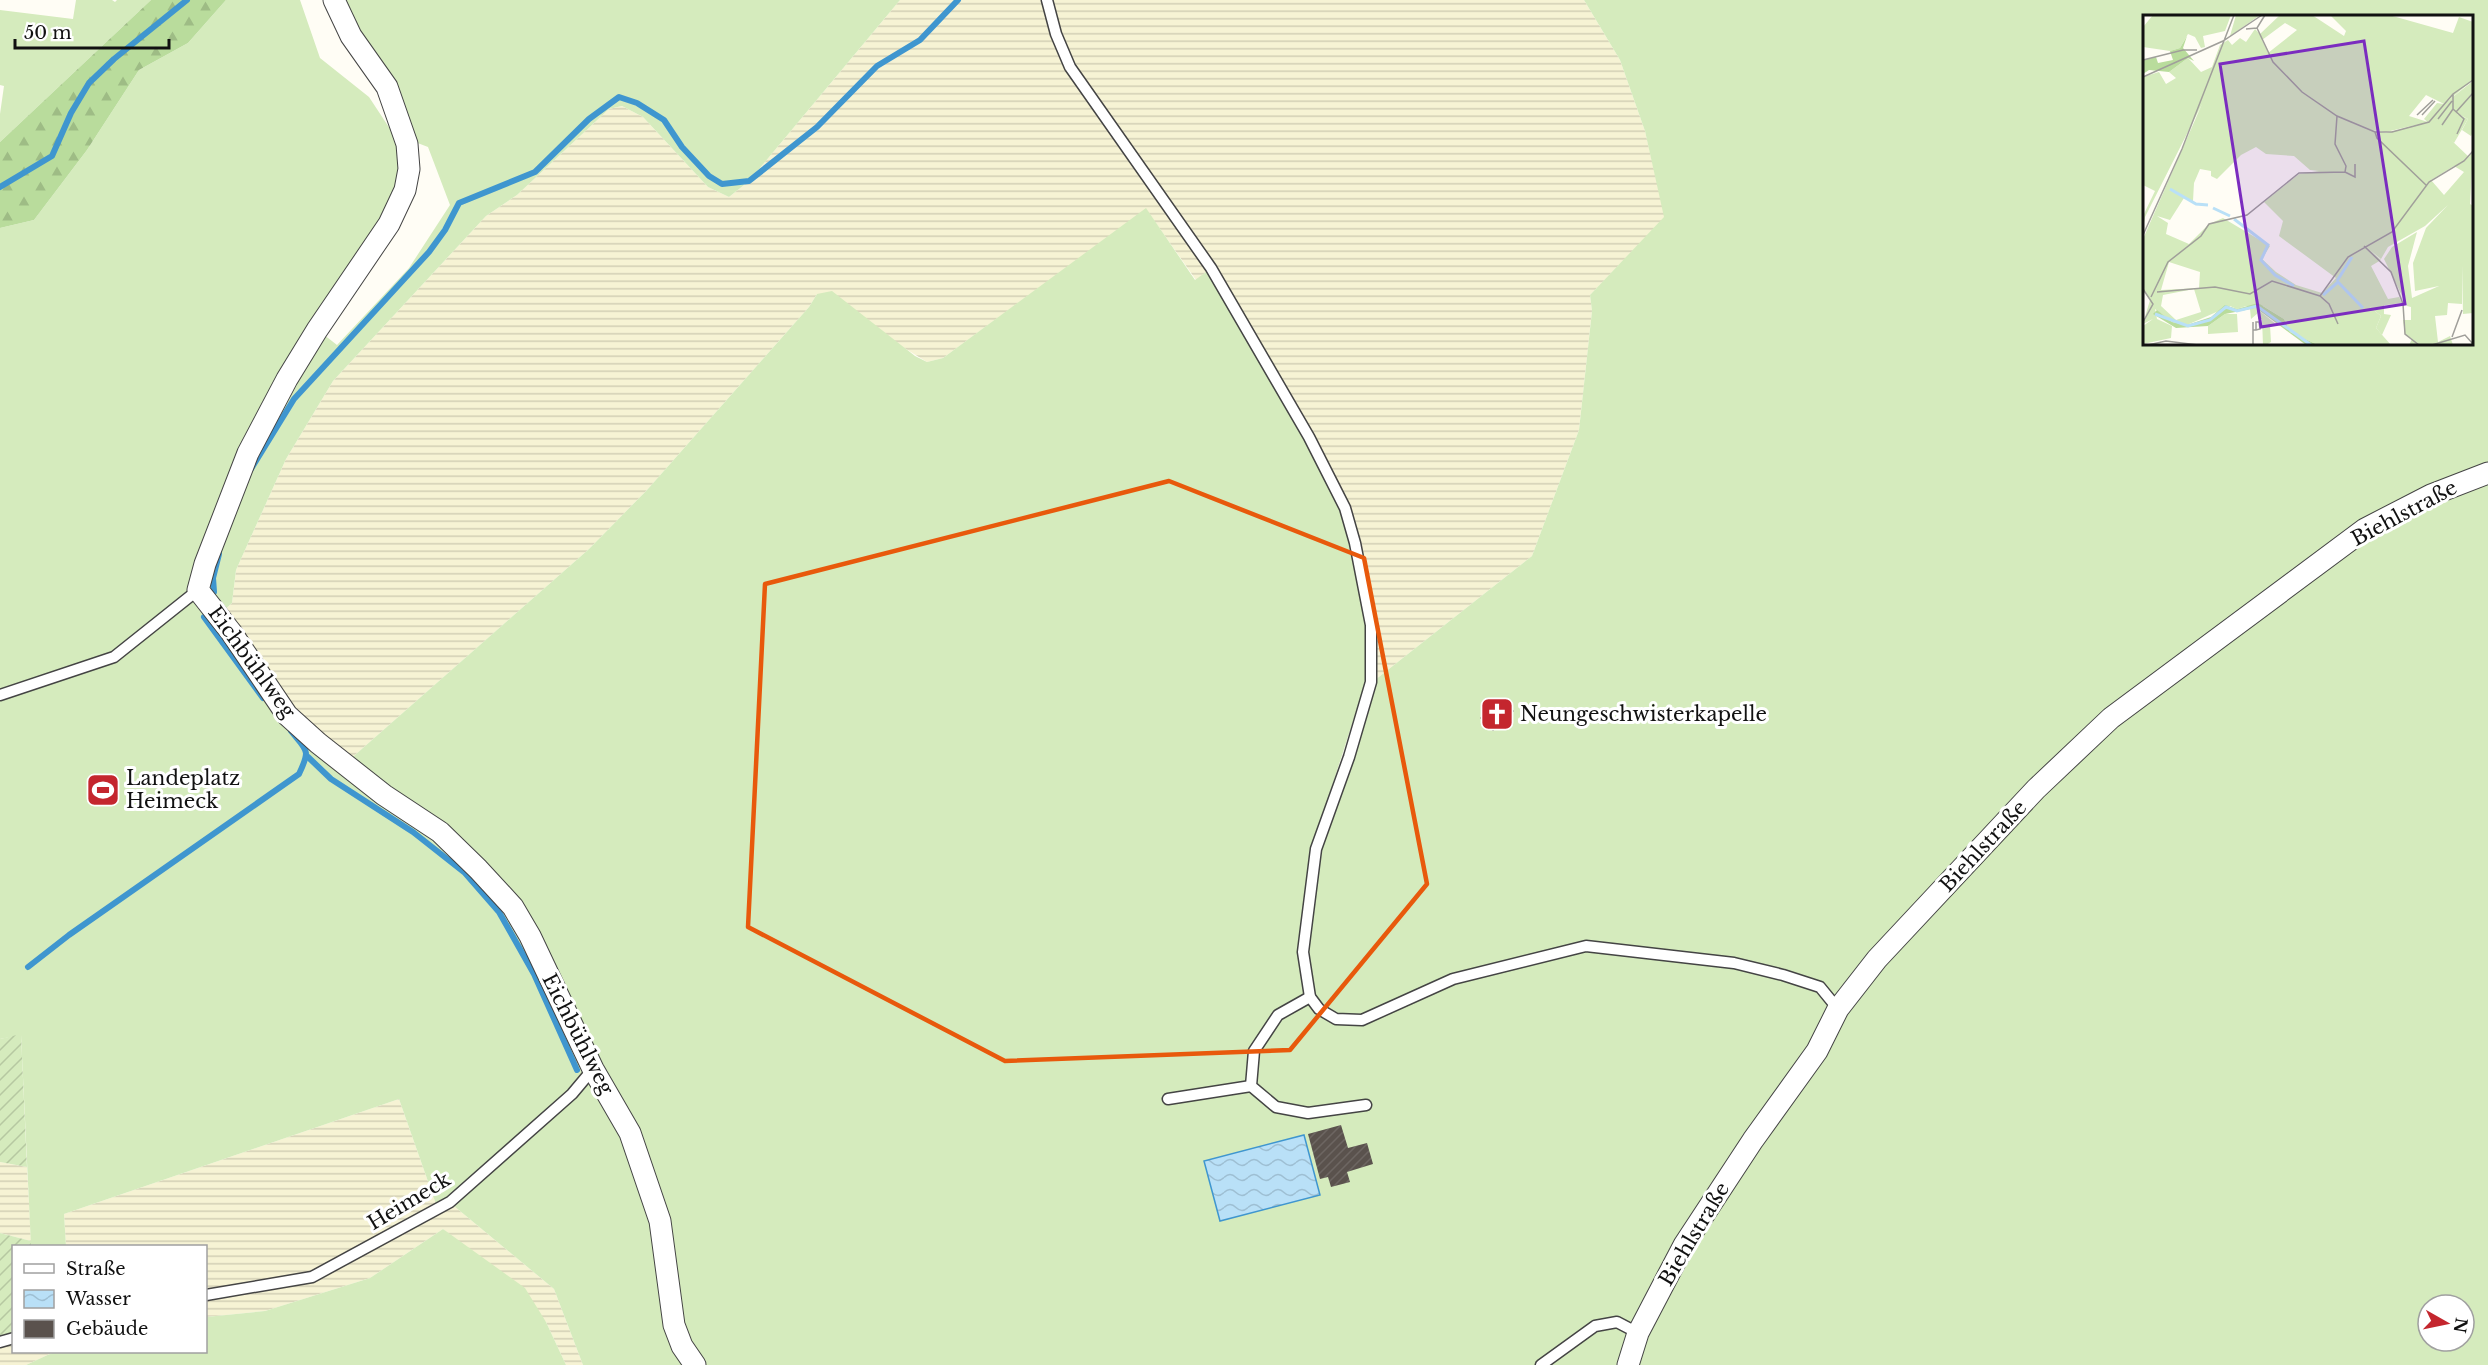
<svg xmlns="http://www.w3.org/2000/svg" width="2488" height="1365" font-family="'Libre Baskerville',serif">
  <defs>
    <pattern id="farmland-rules" width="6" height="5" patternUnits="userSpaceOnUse" patternTransform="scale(1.5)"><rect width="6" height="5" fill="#f6f3d4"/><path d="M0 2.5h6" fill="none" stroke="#d2cfb5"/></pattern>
    <pattern id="forest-firs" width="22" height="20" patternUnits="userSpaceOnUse" patternTransform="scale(1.5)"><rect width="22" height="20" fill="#b9dc9c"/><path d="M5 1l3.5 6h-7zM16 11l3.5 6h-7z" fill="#9ebc85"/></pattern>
    <pattern id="garden-furrows" width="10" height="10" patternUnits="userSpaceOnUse" patternTransform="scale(1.5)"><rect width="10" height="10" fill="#d5ebbd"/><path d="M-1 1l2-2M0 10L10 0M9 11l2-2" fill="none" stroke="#b6c8a1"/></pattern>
    <pattern id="water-waves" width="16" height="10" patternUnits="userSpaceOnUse" patternTransform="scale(1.5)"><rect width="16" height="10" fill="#b9e0f7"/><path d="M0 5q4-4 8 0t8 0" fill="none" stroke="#9ebfd3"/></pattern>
    <pattern id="building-hatch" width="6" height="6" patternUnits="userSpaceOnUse" patternTransform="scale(1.5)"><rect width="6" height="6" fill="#5a524d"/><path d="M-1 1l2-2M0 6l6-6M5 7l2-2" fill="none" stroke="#6d6662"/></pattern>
  </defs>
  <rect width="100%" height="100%" fill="#fffdf5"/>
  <!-- farmland -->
  <g fill="url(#farmland-rules)">
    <path d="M900,0H1043L1052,34L1210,269L1196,280L1146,209L943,358L927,362L817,294L809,307L647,490L589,549L347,762L289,713L221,613L232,603L236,570L286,459L333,381L486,216L517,195L609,109L622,106L643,117L708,187L729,197L749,181Z"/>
    <path d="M1051,0H1584L1620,60L1645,131L1665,217L1590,295L1592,311L1579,430L1532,556L1375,680V624L1367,572L1347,507L1213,267L1073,66L1060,34Z"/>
    <path d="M399,1099L437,1207L311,1275L206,1292V1246H66L64,1214Z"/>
    <path d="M0,1162L27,1167L31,1241L0,1233Z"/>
    <path d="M454,1206L554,1289L583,1365H566L546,1322L443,1229L370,1278L265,1311L206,1317V1298L313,1280Z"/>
    <path d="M13,1341L14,1352H54L26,1365H0V1345Z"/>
  </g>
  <!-- grass -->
  <g fill="#d5ebbd" fill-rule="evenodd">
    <path d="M76,0H112L115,2L117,0H151L0,142V114L4,86L0,85V10L73,19Z"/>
    <path d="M226,0H300L320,58L369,97L398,141C388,88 343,49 323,0H900L749,181L729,197L708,187L643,117L622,106L609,109L517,195L486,216L333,381L286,459L236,570L232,603L221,613L289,713L347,762L589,549L647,490L809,307L817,294L832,291L915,356L927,362L943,358L1146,208L1195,280L1210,269L1307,439L1315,458L1343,510L1360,575L1368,626L1365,684L1312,848L1300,953L1304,994L1277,1012L1280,1017L1315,996L1307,952L1319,849L1353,760L1375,680L1532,556L1579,430L1592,311L1590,295L1664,217L1645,131L1620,60L1584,0H2488V1365H1637L1645,1339L1690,1249L1846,1011L1820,984L1785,972L1735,960L1585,943L1452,977L1362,1018V1022L1454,982L1585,949L1733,967L1782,978L1819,991L1838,1009L1675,1246L1630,1334L1620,1365H583L554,1289L454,1206L575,1096L592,1076L627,1128L595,1061L569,1090L437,1207L399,1099L64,1214L66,1246H31L21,1035L0,1039V228L34,220L87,150L139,70L188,43ZM2144,16H2472V344H2144ZM415,142L428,147L450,205L409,268L337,345L323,334L392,226L409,192L415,163ZM2428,1305H2464V1341H2428Z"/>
    <path d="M443,1229L525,1288L546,1322L566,1365H26L54,1352H206V1317L265,1311L370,1278Z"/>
  </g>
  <!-- forest -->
  <path fill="url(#forest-firs)" d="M151,0H226L188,43L139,70L87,150L34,220L0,228V142Z"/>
  <!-- garden -->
  <g fill="url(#garden-furrows)">
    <path d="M21,1034L27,1167L0,1162V1039Z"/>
    <path d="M0,1233L31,1241V1246H14L13,1329L12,1334L0,1338Z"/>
  </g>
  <!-- water -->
  <path fill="url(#water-waves)" stroke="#3f96cf" stroke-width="1.5" d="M1304,1135L1320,1195L1220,1221L1204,1161Z"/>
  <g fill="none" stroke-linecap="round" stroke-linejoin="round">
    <!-- stream -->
    <g stroke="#3f96cf" stroke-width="6">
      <path d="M0,187L52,156L71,113L89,83L114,59L187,0"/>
      <path d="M251,469L294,399L429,252L445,230L459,203L535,172L589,119L619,97L637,103L664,120L682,147L709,176L722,184L749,181L817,127L877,66L920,40L958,0"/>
      <path d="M214,592L213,578L219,554"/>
      <path d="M204,617L263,698"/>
      <path d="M308,757L331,779L413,832L465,873L499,912L534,974L577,1070"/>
      <path d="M28,967L69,935L299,774C311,749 307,751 291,731"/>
    </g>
  </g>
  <!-- building -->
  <g fill="url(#building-hatch)">
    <path d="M1500,698L1514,711L1493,731L1480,718Z"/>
    <path d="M1341,1125L1348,1148L1367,1143L1373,1164L1347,1172L1350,1182L1331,1187L1328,1177L1320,1179L1308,1134Z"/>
  </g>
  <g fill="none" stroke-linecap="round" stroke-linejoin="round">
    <!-- lane casing -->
    <g stroke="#444" stroke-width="13">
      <g id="lane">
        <path d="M1047,0L1056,34L1070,67L1211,268L1309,437L1345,508L1355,543L1371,625V682L1349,757L1316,849L1303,952L1310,997L1319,1009L1336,1019L1362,1020L1453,979L1586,946L1734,963L1783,975L1820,987L1838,1009"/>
        <path d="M0,695L114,657L198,590"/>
        <path d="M1310,997L1278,1015L1254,1051L1251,1086L1276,1107L1308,1113L1366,1105"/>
        <path d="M1168,1099L1251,1086"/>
        <path d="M206,1295L312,1277L450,1202L572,1094L593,1069"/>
        <path d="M0,1342L14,1338"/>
        <path d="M1541,1365L1595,1326L1617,1322L1638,1333"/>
      </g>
    </g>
    <!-- street casing -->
    <g stroke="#444" stroke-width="23">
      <g id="street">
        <path d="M334,0L351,36L387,87L407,144L409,169L405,190L389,224L317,330L287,379L248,453L205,564L198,590L231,632L287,715L318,743L384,795L440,832L478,869L513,907L530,936L593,1069L630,1133L660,1221L674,1325L682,1346L695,1365"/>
        <path d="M1628,1365L1638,1333L1684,1245L1753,1140L1817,1051L1838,1009L1877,959L2036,789L2111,718L2365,529L2431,495L2488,473"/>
      </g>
    </g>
    <!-- lane -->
    <use href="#lane" stroke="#fff" stroke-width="10"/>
    <!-- street -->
    <use href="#street" stroke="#fff" stroke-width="21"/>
  </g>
  <!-- marked area -->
  <path fill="none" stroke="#e8590c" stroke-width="4.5" stroke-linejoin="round" d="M1169,481L1364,558L1427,884L1290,1050L1005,1061L748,927L765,584Z"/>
  <!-- icons -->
  <defs>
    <g id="church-square" transform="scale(1.725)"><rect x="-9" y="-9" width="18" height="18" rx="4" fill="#c4262e" stroke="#fff"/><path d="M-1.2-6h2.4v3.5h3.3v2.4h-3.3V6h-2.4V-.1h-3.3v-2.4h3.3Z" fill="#fff"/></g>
    <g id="stadium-square" transform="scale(1.725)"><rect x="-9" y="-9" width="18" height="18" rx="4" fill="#c4262e" stroke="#fff"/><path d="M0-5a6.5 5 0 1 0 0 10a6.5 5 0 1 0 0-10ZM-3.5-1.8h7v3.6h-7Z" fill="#fff"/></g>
  </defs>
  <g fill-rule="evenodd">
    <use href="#church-square" x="1497" y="714"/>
    <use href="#stadium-square" x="103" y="790"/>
  </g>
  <g text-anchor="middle" stroke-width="6" stroke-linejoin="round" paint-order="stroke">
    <!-- street labels -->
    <g font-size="20" fill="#111" stroke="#fff">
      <text transform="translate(2404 513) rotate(-28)" y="7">Biehlstraße</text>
      <text transform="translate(252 662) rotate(54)" y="7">Eichbühlweg</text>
      <text transform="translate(1983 846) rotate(-47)" y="7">Biehlstraße</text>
      <text transform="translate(578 1034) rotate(63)" y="7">Eichbühlweg</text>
      <text transform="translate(409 1201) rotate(-31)" y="7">Heimeck</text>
      <text transform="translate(1694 1234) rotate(-59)" y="7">Biehlstraße</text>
    </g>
    <!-- poi labels -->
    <g font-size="20" fill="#111" stroke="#fff" text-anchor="start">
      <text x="1520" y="721">Neungeschwisterkapelle</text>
      <text x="126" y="785">Landeplatz<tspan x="126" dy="23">Heimeck</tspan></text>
    </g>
  </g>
  <!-- overview -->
  <g transform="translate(2143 15)">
    <rect width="330" height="330" fill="#fffdf5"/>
    <path d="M10,0H88L82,16L60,21L62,32L58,33L52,22L45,19L37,33L27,36L0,32V12ZM93,0H117L87,21ZM137,0H169L201,21L203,16L187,0H246L310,18L316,2L330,7V65L301,89L283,80L266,101L285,107L243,117L222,114L243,118L288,106L326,142L330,136L327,189L330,191V298L320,299L319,250V289L305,288L304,300L292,301L295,327L307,321L310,330H266L269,324L262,319L260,305H268V292L264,291L241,244L249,232L274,217L265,251L269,283L296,271L272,276L270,248L283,213L305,190L282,211L245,232L238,244L227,235L238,245L228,251L245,284L256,282L259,288L227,292L238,301L233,313L248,330H175L147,317L141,304L120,291H103L94,294L87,291L44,310L29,307L12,294L14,304L29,311L28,323L0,329V311L10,304L0,309L7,285L0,276V224L59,89L2,202L0,214V201L12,176L0,170V62L16,57L23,69L33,63L26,57L45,43L58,57L69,52L77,30L85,25L89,30L97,23L103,27L112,14L117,19ZM142,8L154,15L125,38L119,25ZM113,132L123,139L151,141L167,155L176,156L156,159L121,187L140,206L136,221L193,263L179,278L153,270L133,257L119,244L127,231L80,203L66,209L46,229L23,219L25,208L14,201L27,205L41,183L55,190L50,186L51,168L57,154L68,156V161L74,164L98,140ZM311,151L321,157L301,180L288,165ZM26,247L57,257L56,273L18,275ZM51,274L58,297L33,305L18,291L20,280ZM330,77V117L328,121L319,115L325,104L313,98ZM113,293L134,310H127L128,327L123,330H120L119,304H115V298L108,304L107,294ZM82,299H94L95,317L65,319V311Z" fill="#d5ebbd" fill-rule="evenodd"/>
    <path d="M44,21L40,33L51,46L45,43L26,57L6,55L0,59V45L13,42L15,48L30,45L27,36L37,33ZM115,288L141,304L147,317L175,330H163L113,293L82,299L65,311L33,313L10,299L14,295L29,307L44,310L68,302L82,290L94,294Z" fill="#b9dc9c"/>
    <path d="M330,66V77L314,99L325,104L311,128L281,104L294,88L301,89Z" fill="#d5ebbd"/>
    <path d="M241,289V299L248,300L239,320L233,313L238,301L227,292Z" fill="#d5ebbd"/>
    <path fill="none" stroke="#b9e0f7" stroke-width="3" d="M27,174L53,189L65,190M70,193L87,201M91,204L125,230L118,245L132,260L151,271M194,266L209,242M180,280L195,267L220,293M12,299L45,311L67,305L83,292L94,296L114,291L168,330"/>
    <path fill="none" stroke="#a09f9a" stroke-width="1.5" d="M114,13L130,47L159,77L194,101L232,117H249L286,107L310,79L330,65M103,14L114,13L122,0M0,45L40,35H54M0,62L80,26L119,0M310,79V94L321,104L314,119M313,97L330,78M274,100L290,85M279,100L292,86M295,104L309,86M299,110L310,94M232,117L234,123L283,170M202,157L212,162V149M0,220L39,134L91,0M221,231L248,257L260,289L262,319L276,330M0,274L10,289L0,307M14,277L72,272L107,279L129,266L177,281M177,281L205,242L249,217L286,167L321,146L330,136M177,281L186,289L195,309M8,282L25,247L58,221L66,209L104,200L156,158L202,157L203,151L192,129L194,101M110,307V330M110,315H113L117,314L116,307H113V315M309,322L319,295M5,330L23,326L55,330M289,330L322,320L330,329"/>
    <path fill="#7b2cbf" fill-opacity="0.15" stroke="#7b2cbf" stroke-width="3" d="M221,26L262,289L118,312L77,49Z"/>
    <rect width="330" height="330" fill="none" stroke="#111" stroke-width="3"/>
  </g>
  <!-- legend -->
  <rect x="12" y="1245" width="195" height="108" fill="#ffffff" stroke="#a0a0a0" stroke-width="1.5"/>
  <rect x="24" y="1264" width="30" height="9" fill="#ffffff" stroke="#a0a0a0" stroke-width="1.5"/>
  <text x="66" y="1275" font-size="18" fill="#111111">Straße</text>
  <rect x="24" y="1290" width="30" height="18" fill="url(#water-waves)" stroke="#a0a0a0" stroke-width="1.5"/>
  <text x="66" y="1305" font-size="18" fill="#111111">Wasser</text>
  <rect x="24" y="1320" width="30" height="18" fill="#5a524d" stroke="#a0a0a0" stroke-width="1.5"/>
  <text x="66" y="1335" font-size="18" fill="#111111">Gebäude</text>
  <!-- north arrow -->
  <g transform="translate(2446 1323) rotate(99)"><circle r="28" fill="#ffffff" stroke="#a0a0a0" stroke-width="1.5"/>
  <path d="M0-4.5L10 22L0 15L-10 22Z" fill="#c4262e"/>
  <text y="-9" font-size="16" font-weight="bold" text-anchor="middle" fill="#111111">N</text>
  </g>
  <!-- scale -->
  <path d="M15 39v9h154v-9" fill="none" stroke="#111111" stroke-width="3"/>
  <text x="24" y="39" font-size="18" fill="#111111" stroke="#ffffff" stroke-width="4.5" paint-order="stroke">50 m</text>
</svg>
